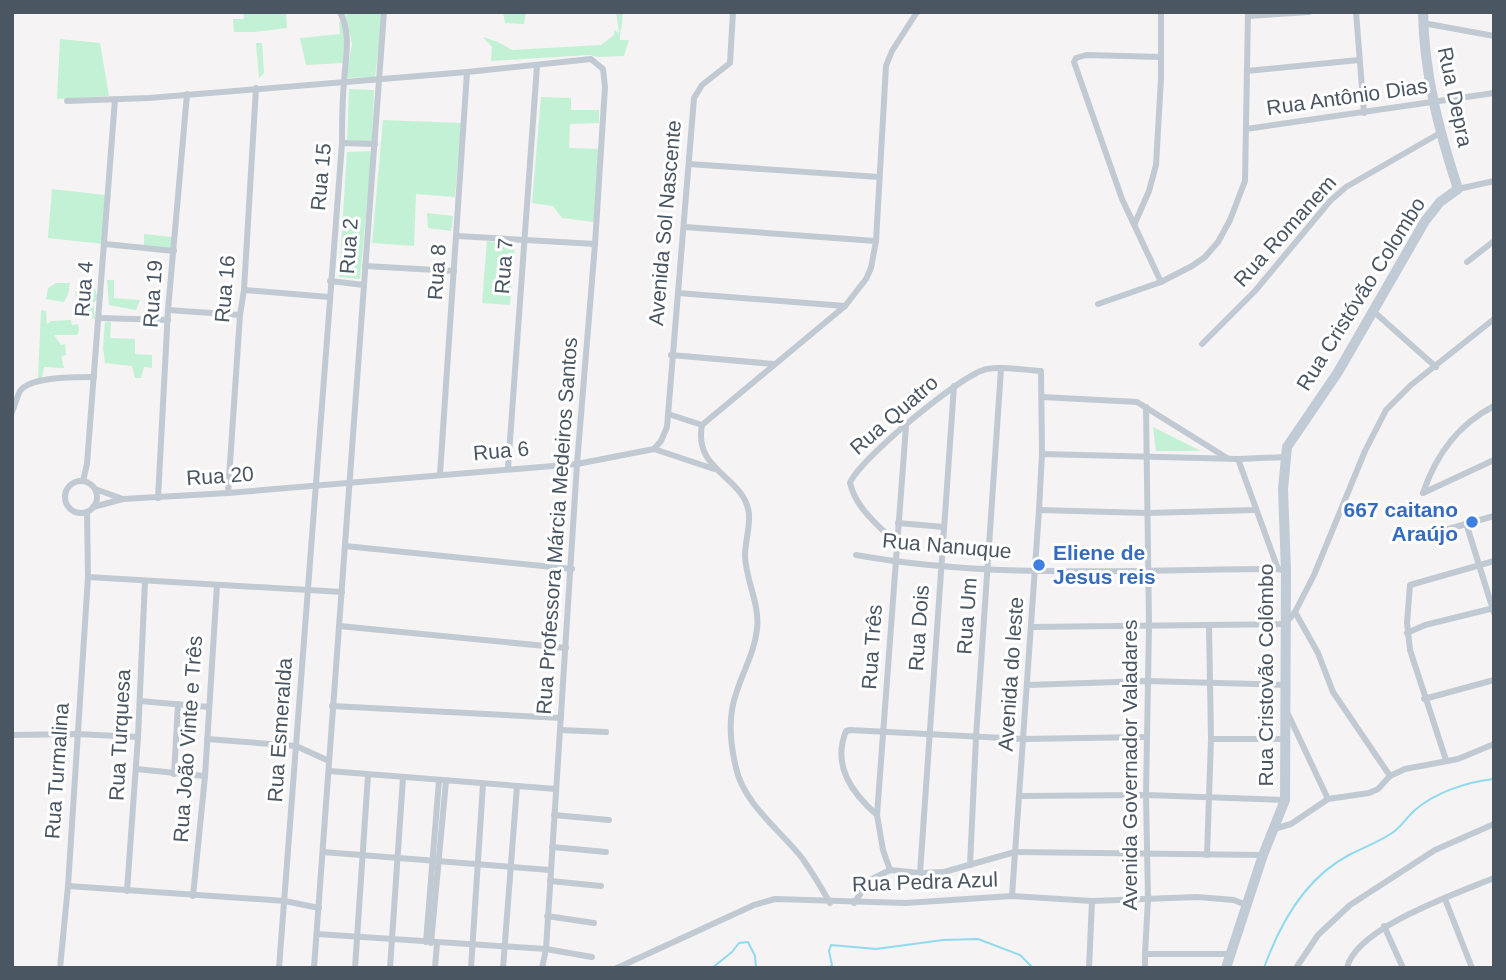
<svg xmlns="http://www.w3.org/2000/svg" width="1506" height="980" font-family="Arial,sans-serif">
  <rect width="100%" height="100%" fill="#f5f3f3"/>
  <!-- green -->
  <g fill="#c3f1d5">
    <path d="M243,12H286L287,28L254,32H234L233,19H244Z"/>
    <path d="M345,12H383L375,77L346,78L352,44Z"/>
    <path d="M503,12H526L524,24L505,23Z"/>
    <path d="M616,12H622C624,24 619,31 620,40H629L624,56L598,57L589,55L491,61L492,47L483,37L498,42L512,50L601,45L614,35V30L619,33Z"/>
    <path d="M339,22H342L345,33L343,63L306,65L300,38L340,34Z"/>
    <path d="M60,39L100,43L109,96L57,99Z"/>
    <path d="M256,43H262L264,73L259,78Z"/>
    <path d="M349,89L374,90L372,142L347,140Z"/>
    <path d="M541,97L571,98V110H599V123L570,124L569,148L599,149L594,222L562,218L553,206L532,203Z"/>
    <path d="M383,120L461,123L455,197L416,194L414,246L372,243Z"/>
    <path d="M372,151L360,279L339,277L347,152Z"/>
    <path d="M52,189L105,195L103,244L48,238Z"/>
    <path d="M427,213L453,216L451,231L428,228Z"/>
    <path d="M144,234L172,237V249L144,245Z"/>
    <path d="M487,241L515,244L510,305L482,303Z"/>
    <path d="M107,280H114V298L140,300L136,310L109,305Z"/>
    <path d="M56,283H70L68,294L64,302L46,299L48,288Z"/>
    <path d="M94,286L98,299L93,303L95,319C78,317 78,308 75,292Z"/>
    <path d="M41,310L46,311L47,324L51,321L71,320L72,325L78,324L79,330L77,335H54L61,345L65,344L66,355L61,356L64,368L44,367L42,378H38Z"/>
    <path d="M105,322H111L110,338L135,339V354L152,355V368L144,367L141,378H135L132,366L105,363L103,348Z"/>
    <path d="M1153,427L1201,451H1156Z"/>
  </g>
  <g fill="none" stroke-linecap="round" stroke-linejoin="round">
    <!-- stream -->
    <g stroke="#90daee" stroke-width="2">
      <path d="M712,968L732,952L739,943L748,942L755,956L756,968"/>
      <path d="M829,968L832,965L829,951L831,945L876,949L943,940L978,939L1020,955L1033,968"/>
      <path d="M1264,968C1280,923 1305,878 1349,855C1364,847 1379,842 1392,833C1401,827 1407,817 1415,810C1436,792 1467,782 1494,779"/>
    </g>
    <!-- street -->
    <g stroke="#c1cad2" stroke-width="6">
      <path d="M1356,12L1364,113"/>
      <path d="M1248,16L1309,12"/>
      <path d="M1423,23L1494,36"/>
      <path d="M1161,57L1086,55L1076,58L1074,62L1122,199L1161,282"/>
      <path d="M1247,71L1359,60"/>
      <path d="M67,101L149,98L467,72L591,59L603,69L605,87L595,244L577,464L546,949L542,968"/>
      <path d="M1246,129L1494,93"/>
      <path d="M342,143L375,144"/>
      <path d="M689,164L879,177"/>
      <path d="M1458,189L1494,181"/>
      <path d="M1135,223L1149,191L1156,165L1161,78V12"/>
      <path d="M685,227L876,241"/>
      <path d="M457,236L595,244"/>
      <path d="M105,244L174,251"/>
      <path d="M1467,262L1494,241"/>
      <path d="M365,266L454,271"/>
      <path d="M330,281L364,285"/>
      <path d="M244,290L329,297"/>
      <path d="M678,293L845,306"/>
      <path d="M1098,304L1161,282L1192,266L1205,257L1218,242L1230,220L1245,181L1248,12"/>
      <path d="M168,310L240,315"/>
      <path d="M1372,310L1436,367"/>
      <path d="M100,318L168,320"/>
      <path d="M1202,344L1255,291L1330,201L1346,187L1440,133"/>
      <path d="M671,355L774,364"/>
      <path d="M1042,397L1137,402L1227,458"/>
      <path d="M1146,407L1149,625L1146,795L1148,899L1145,954H1230"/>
      <path d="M12,412C15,405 17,397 20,391C30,376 78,377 94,377"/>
      <path d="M668,414L702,425"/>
      <path d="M654,449L661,441L667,427L694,98L702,85L730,63L733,12"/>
      <path d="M1042,454L1238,459L1287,457"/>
      <path d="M1238,459L1278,569"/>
      <path d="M508,468L537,66"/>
      <path d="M440,474L467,72"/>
      <path d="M83,481L87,464L115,99"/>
      <circle cx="81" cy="497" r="16"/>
      <path d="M95,489L123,499"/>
      <path d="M228,493L240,315L244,290L256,88"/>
      <path d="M1423,493C1436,455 1457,425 1494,406"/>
      <path d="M1423,493L1494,460"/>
      <path d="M158,498L168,310L187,94"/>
      <path d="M93,507L123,499L228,493L577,464L654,449L714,469"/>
      <path d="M1039,510L1147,513L1255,510"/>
      <path d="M87,512L88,577L342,592"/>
      <path d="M898,523L944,527"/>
      <path d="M1466,523L1494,613"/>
      <path d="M1417,538L1494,516"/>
      <path d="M897,544C879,526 856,509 850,483C858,461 962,373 987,369C1004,366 1024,370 1041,371L1042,454L1039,510L1012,896"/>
      <path d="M345,546L572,569"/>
      <path d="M856,555C995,580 1138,569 1278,569L1286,571"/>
      <path d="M1295,612L1318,653L1333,692L1390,776"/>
      <path d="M339,626L566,648"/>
      <path d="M1031,627L1285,624L1295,612L1314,575L1365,451L1386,410L1411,385L1494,319"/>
      <path d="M1407,633L1425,625L1494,608"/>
      <path d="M1027,685L1147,681L1286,685"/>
      <path d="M1424,699L1494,680"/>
      <path d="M140,701L209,707"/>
      <path d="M332,706L561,718"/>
      <path d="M1287,712L1328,799"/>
      <path d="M560,730L606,732"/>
      <path d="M12,735L77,734L138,737"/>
      <path d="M207,739L296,746L329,761"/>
      <path d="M1211,739H1286"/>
      <path d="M1446,760L1410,650L1407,623L1410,585L1494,561"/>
      <path d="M136,769L205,776"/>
      <path d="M329,771L556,789"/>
      <path d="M174,774L178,704"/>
      <path d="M1020,796L1146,795L1285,800"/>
      <path d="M554,815L609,820"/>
      <path d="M877,815C852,793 832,766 846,731L850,730L1023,739L1146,737"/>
      <path d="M1274,829L1291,824L1328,799L1369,793L1378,789L1390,776L1405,769L1458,759L1494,744"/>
      <path d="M552,847L606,852"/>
      <path d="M323,852L550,870"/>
      <path d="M1207,855L1211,739L1209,625"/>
      <path d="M970,865L976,737L1001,369"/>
      <path d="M890,870L883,850L877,815L906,426"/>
      <path d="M920,873L954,386"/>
      <path d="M550,881L601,886"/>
      <path d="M68,886L285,901L319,908"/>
      <path d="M127,891L138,737L145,581"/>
      <path d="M193,896L205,776L217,585"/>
      <path d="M1445,899L1472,968"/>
      <path d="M830,903C821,887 812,872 802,858C780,830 744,804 736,768C732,751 729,728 732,710C736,682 754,658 757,629C760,604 746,581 745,556C745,542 750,528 749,514C745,476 693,472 702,425L845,306L866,279L871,268L876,241L886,66L892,51L917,12"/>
      <path d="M854,903L870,880L890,870L920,873L944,872L1015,852L1263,855"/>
      <path d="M547,916L594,923"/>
      <path d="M1384,926L1403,968"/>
      <path d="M317,934L546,949L592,957"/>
      <path d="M426,942L439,780"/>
      <path d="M431,943L446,781"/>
      <path d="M60,968L68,886L88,577"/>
      <path d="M279,968L342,143C342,123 342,103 344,83C345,58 352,35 340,12"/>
      <path d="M314,968L384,12"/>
      <path d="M355,968L368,775"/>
      <path d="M390,968L403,778"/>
      <path d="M435,968L437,943"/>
      <path d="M471,968L483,784"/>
      <path d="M503,968L517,786"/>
      <path d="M617,968L754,905L775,899L906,903L1012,896L1092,901L1197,897L1234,900L1246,905"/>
      <path d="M1089,968L1092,901"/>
      <path d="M1145,968V954"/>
      <path d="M1296,968L1318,935L1350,905L1435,850L1494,824"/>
      <path d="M1347,968C1355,928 1458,893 1494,878"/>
    </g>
    <!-- secondary -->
    <path stroke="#c1cbd6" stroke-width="10" d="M1226,968L1263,855L1285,800L1286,571L1283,489L1287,447L1338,372L1425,221L1440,202L1458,189C1439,131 1424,74 1423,12"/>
  </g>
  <!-- markers -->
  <g fill="#3f7fe0" stroke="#fff" stroke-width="2.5">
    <circle cx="1472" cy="522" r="7"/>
    <circle cx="1039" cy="565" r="7"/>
  </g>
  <g text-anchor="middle" stroke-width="6" stroke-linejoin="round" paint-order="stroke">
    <!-- street labels -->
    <g font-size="21" fill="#4a5661" stroke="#fff">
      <text transform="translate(1347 97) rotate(-8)" y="7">Rua Antônio Dias</text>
      <text transform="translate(1455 97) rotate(78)" y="7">Rua Depra</text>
      <text transform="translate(321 177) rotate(-85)" y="7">Rua 15</text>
      <text transform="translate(665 223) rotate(-85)" y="7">Avenida Sol Nascente</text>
      <text transform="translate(1285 231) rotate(-48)" y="7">Rua Romanem</text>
      <text transform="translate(349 246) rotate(-86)" y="7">Rua 2</text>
      <text transform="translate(504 266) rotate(-86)" y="7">Rua 7</text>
      <text transform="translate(437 272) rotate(-86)" y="7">Rua 8</text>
      <text transform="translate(84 289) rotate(-86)" y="7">Rua 4</text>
      <text transform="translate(225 289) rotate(-85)" y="7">Rua 16</text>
      <text transform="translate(153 294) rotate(-86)" y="7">Rua 19</text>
      <text transform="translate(1361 294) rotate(-58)" y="7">Rua Cristóvão Colombo</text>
      <text transform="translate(894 415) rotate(-41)" y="7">Rua Quatro</text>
      <text transform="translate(501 451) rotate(-5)" y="7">Rua 6</text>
      <text transform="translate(220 476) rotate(-4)" y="7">Rua 20</text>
      <text transform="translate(557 526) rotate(-86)" y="7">Rua Professora Márcia Medeiros Santos</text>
      <text transform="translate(947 546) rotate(5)" y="7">Rua Nanuque</text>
      <text transform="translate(967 616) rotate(-86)" y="7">Rua Um</text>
      <text transform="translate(919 628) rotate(-86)" y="7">Rua Dois</text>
      <text transform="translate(872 647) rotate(-86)" y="7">Rua Três</text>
      <text transform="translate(1011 674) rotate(-86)" y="7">Avenida do leste</text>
      <text transform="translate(1266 675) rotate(-90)" y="7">Rua Cristovão Colômbo</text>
      <text transform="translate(280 730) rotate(-86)" y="7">Rua Esmeralda</text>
      <text transform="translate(120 735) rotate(-87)" y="7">Rua Turquesa</text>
      <text transform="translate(188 739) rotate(-86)" y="7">Rua João Vinte e Três</text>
      <text transform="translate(1130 765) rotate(-90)" y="7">Avenida Governador Valadares</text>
      <text transform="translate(57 771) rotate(-86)" y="7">Rua Turmalina</text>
      <text transform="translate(925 882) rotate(-2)" y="7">Rua Pedra Azul</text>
    </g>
    <!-- shop labels -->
    <g font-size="21" font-weight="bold" fill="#366cbe" stroke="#fff" text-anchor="end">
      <text x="1458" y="517">667 caitano<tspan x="1458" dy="24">Araújo</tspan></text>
      <text x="1053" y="560" text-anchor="start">Eliene de<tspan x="1053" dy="24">Jesus reis</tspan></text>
    </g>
  </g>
  <!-- border -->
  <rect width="1506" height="980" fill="none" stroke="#4a5661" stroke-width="28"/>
</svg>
